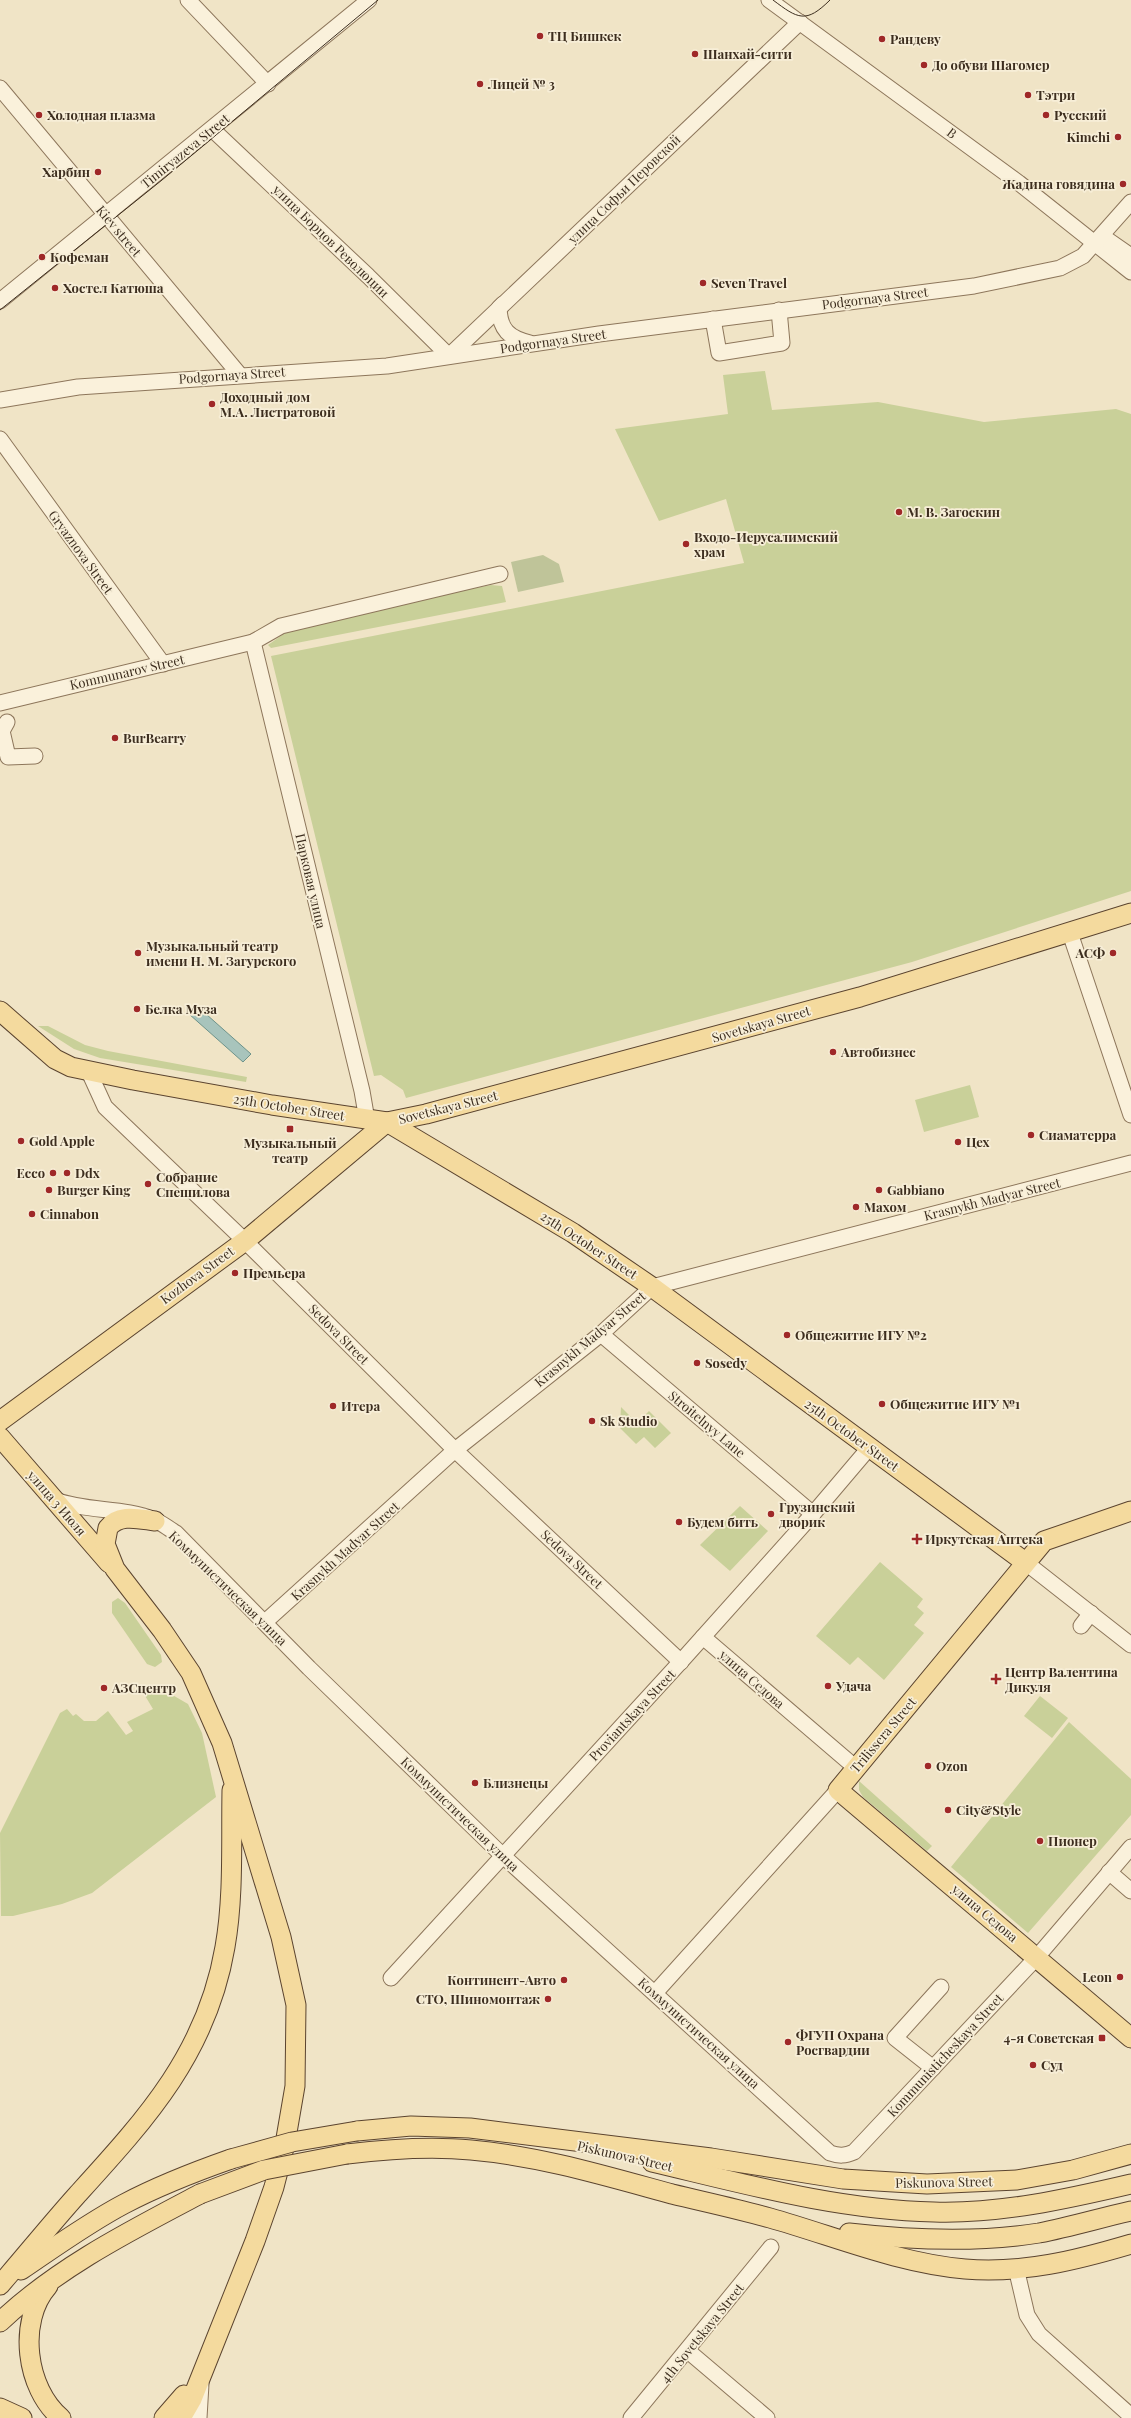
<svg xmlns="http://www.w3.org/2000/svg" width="1131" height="2418" font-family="'Playfair Display',serif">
  <rect width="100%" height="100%" fill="#f0e4c6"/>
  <!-- green -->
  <g fill="#c9d099">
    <path d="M765,371L772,410L878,402L984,422L1116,409L1131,414V891L912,962L406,1098L403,1090L381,1075L374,1076L271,656L744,563L726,499L659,521L615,429L728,414L723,375Z"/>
    <path d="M491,585L502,586L506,602L271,648L268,645L285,633L365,610Z"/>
    <path d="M38,1026H48L85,1045L108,1051L247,1077L246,1082L100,1058L74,1049Z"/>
    <path d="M970,1085L979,1117L924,1132L915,1100Z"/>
    <path d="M621,1407L637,1423L649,1411L671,1433L655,1448L644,1437L636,1444L620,1428Z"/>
    <path d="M740,1506L768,1531L730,1571L700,1545Z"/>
    <path d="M880,1562L923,1599L917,1607L924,1613L914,1625L924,1633L884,1680L858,1657L850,1665L816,1636Z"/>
    <path d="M118,1598L125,1603L161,1655L162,1662L155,1667L147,1664L112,1613V1602Z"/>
    <path d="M157,1686L188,1704L202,1733L216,1797L92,1893L62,1904L13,1916H1L0,1833L60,1713L67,1709L73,1716L76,1714L84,1721H96L108,1711L126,1735L133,1731L127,1722L153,1709L141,1689Z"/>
    <path d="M1040,1696L1068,1718L1052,1738L1024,1716Z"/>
    <path d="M1069,1722L1131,1779V1815L1028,1933L951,1867Z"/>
    <path d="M859,1781L932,1846L927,1851L863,1797L859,1790Z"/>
  </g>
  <!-- cemetery -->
  <path fill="#bfc499" d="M543,555L559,564L564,582L518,592L511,562Z"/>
  <!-- water -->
  <path fill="#a8c4bc" stroke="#6e938a" d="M197,1006L251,1054L243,1062L189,1014Z"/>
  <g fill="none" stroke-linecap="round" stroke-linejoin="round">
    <!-- minor casing -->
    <g stroke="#8d765b" stroke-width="17">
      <g id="minor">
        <path d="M188,0L268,84"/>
        <path d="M769,0L1019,183L1131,272"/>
        <path d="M0,88L239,374"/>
        <path d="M212,129L368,276L449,356"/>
        <path d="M1102,236L1131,256"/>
        <path d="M0,301L369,0"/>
        <path d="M503,304L499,308C500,330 509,338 530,343"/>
        <path d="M713,319L719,353L782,343L779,310"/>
        <path d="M449,356L800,22"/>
        <path d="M0,400L78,387L387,366L599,334L974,286L1060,268L1083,256L1131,202"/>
        <path d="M0,439L163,664"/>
        <path d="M253,642L362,1091L367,1120"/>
        <path d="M0,703L253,642L281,626L500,574"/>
        <path d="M7,722L2,731L8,757L35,756"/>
        <path d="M1070,933L1131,1115"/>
        <path d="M89,1072L105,1107L245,1241L455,1450L681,1662"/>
        <path d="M601,1334L813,1514"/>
        <path d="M55,1500C87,1512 123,1507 155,1520C162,1523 169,1529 176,1533L309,1668L502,1855L830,2153C839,2156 845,2156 854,2152L1037,1957L1131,1847"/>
        <path d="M1025,1562L1131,1645"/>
        <path d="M265,1622L455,1450L601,1334L652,1287L1131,1163"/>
        <path d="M1081,1626L1091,1613"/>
        <path d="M703,1637L856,1768"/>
        <path d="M1109,1872L1131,1891"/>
        <path d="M391,1978L685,1657L813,1514L869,1448"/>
        <path d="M655,1993L838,1790"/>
        <path d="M933,2068L895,2038L941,1987"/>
        <path d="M1016,2268L1027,2315L1039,2334L1131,2416"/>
        <path d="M688,2351L767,2418"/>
        <path d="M199,2418L201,2384"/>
        <path d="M631,2418L771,2247"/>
      </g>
    </g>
    <!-- major casing -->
    <g stroke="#5b442f" stroke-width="21">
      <g id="major">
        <path d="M0,1011L55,1059L71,1067L133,1080L272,1105L387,1122L573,1233L652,1287L1025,1562"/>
        <path d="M0,1421L245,1241L387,1122L426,1114L860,997L1131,913"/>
        <path d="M0,1437L109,1563"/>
        <path d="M1131,1511L1044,1541L838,1790L1131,2038"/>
        <path d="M155,1521C139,1519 119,1513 108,1528L105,1544L115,1569L162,1630L191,1673L222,1743L281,1937L296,2005L295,2086L285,2144L274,2187L255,2241L192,2399L181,2418"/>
        <path d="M357,2131L411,2126L470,2128L711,2158L843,2179L927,2184L1017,2180L1073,2170L1131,2154"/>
        <path d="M347,2154C388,2149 430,2146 471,2150C540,2156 606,2176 672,2194C705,2202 738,2209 770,2218C834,2236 897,2263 965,2269C1022,2274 1077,2260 1131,2244"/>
        <path d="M652,2162C745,2184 837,2210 934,2212C1000,2214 1067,2199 1131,2184"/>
        <path d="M849,2233C911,2240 977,2243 1039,2233C1070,2227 1100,2218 1131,2211"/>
        <path d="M21,2270C55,2247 88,2223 124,2204C158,2186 194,2172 231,2159"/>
        <path d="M0,2285C26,2255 51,2224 77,2195C146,2119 207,2053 225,1947C234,1896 231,1842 232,1790"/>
        <path d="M48,2286C17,2321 26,2389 61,2418"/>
        <path d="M0,2322C58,2267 130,2231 200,2194"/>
        <path d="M0,2408L22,2418"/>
        <path d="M164,2418L184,2395"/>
      </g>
    </g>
    <!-- minor -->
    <use href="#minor" stroke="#faf1db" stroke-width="15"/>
    <!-- major -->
    <use href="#major" stroke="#f4da9e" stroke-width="19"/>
    <!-- tram -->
    <g stroke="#3d2e1f" stroke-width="1">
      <path d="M773,0C798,19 806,24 830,0"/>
      <path d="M0,310L162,180L378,0"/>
    </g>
    <!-- major-bridge casing -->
    <g stroke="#5b442f" stroke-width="21" stroke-linecap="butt">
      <g id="major-bridge">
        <path d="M231,2159L292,2142L357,2131"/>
        <path d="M200,2194L264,2170L347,2154"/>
      </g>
    </g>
    <!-- major-bridge -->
    <use href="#major-bridge" stroke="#f4da9e" stroke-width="19"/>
  </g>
  <!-- markers -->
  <g fill="#9f2828" stroke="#f7eed7" stroke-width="1.5">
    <circle cx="540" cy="36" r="4"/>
    <circle cx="882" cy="39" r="4"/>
    <circle cx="695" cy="54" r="4"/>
    <circle cx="924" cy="65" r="4"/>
    <circle cx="480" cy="84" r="4"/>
    <circle cx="1028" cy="95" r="4"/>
    <circle cx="39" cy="115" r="4"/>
    <circle cx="1046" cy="115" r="4"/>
    <circle cx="1118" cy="137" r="4"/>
    <circle cx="98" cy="172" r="4"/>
    <circle cx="1123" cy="184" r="4"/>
    <circle cx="42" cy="257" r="4"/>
    <circle cx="703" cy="283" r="4"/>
    <circle cx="55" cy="288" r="4"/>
    <circle cx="212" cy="404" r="4"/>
    <circle cx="899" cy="512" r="4"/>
    <circle cx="686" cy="544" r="4"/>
    <circle cx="115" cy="738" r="4"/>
    <circle cx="138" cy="953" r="4"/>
    <circle cx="1113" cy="953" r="4"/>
    <circle cx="137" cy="1009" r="4"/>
    <circle cx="833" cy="1052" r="4"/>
    <rect x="286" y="1125" width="8" height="8" rx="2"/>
    <circle cx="1031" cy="1135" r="4"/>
    <circle cx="21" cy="1141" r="4"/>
    <circle cx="958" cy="1142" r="4"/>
    <circle cx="53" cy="1173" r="4"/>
    <circle cx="67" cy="1173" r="4"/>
    <circle cx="148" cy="1184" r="4"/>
    <circle cx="49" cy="1190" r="4"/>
    <circle cx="879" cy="1190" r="4"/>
    <circle cx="856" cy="1207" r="4"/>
    <circle cx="32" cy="1214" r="4"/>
    <circle cx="235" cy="1273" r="4"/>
    <circle cx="787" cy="1335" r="4"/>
    <circle cx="697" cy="1363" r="4"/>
    <circle cx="882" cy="1404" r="4"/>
    <circle cx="333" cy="1406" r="4"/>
    <circle cx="592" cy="1421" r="4"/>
    <circle cx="771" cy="1514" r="4"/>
    <circle cx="679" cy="1522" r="4"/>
    <path d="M915 1533h4v4h4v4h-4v4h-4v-4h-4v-4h4z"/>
    <path d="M994 1673h4v4h4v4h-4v4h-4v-4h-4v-4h4z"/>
    <circle cx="828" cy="1686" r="4"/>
    <circle cx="104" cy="1688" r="4"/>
    <circle cx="928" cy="1766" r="4"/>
    <circle cx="475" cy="1783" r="4"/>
    <circle cx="948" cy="1810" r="4"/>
    <circle cx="1040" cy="1841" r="4"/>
    <circle cx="1120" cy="1977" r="4"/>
    <circle cx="564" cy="1980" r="4"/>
    <circle cx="548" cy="1999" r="4"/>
    <rect x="1098" y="2034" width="8" height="8" rx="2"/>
    <circle cx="788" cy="2042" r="4"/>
    <circle cx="1033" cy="2065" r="4"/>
  </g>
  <g text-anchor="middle" stroke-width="3.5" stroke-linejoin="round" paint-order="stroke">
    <!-- poi labels -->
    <g font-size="13" font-weight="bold" fill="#3d2e1f" stroke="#f7eed7" text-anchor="start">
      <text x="548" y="41">ТЦ Бишкек</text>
      <text x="890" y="44">Рандеву</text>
      <text x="703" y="59">Шанхай-сити</text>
      <text x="932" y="70">До обуви Шагомер</text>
      <text x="488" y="89">Лицей № 3</text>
      <text x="1036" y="100">Тэтри</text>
      <text x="47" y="120">Холодная плазма</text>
      <text x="1054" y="120">Русский</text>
      <text x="1110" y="142" text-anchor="end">Kimchi</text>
      <text x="90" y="177" text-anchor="end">Харбин</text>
      <text x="1115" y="189" text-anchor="end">Жадина говядина</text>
      <text x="50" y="262">Кофеман</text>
      <text x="711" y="288">Seven Travel</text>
      <text x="63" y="293">Хостел Катюша</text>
      <text x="220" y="402">Доходный дом<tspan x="220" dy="15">М.А. Листратовой</tspan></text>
      <text x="907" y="517">М. В. Загоскин</text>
      <text x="694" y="542">Входо-Иерусалимский<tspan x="694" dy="15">храм</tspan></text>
      <text x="123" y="743">BurBearry</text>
      <text x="146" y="951">Музыкальный театр<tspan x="146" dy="15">имени Н. М. Загурского</tspan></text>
      <text x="1105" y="958" text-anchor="end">АСФ</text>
      <text x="145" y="1014">Белка Муза</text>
      <text x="841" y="1057">Автобизнес</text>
      <text x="1039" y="1140">Сиаматерра</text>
      <text x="29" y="1146">Gold Apple</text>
      <text x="966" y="1147">Цех</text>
      <text x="290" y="1148" text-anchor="middle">Музыкальный<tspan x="290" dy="15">театр</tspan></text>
      <text x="45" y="1178" text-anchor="end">Ecco</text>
      <text x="75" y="1178">Ddx</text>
      <text x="156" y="1182">Собрание<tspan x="156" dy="15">Спешилова</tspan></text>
      <text x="57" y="1195">Burger King</text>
      <text x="887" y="1195">Gabbiano</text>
      <text x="864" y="1212">Махом</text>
      <text x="40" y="1219">Cinnabon</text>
      <text x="243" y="1278">Премьера</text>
      <text x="795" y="1340">Общежитие ИГУ №2</text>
      <text x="705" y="1368">Sosedy</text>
      <text x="890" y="1409">Общежитие ИГУ №1</text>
      <text x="341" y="1411">Итера</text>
      <text x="600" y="1426">Sk Studio</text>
      <text x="779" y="1512">Грузинский<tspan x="779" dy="15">дворик</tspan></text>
      <text x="687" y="1527">Будем бить</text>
      <text x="925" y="1544">Иркутская Аптека</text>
      <text x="1005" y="1677">Центр Валентина<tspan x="1005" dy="15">Дикуля</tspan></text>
      <text x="836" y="1691">Удача</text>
      <text x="112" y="1693">АЗСцентр</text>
      <text x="936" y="1771">Ozon</text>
      <text x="483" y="1788">Близнецы</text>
      <text x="956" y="1815">City&amp;Style</text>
      <text x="1048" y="1846">Пионер</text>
      <text x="1112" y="1982" text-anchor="end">Leon</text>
      <text x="556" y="1985" text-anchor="end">Континент-Авто</text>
      <text x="540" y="2004" text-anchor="end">СТО, Шиномонтаж</text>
      <text x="796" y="2040">ФГУП Охрана<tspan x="796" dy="15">Росгвардии</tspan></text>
      <text x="1094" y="2043" text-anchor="end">4-я Советская</text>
      <text x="1041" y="2070">Суд</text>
    </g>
    <!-- street labels -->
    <g font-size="13" fill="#3d2e1f" stroke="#f7eed7">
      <text transform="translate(952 133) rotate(37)" y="5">B</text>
      <text transform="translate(185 151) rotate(-39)" y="5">Timiryazeva Street</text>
      <text transform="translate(624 189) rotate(-44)" y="5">улица Софьи Перовской</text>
      <text transform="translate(119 231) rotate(50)" y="5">Kiev street</text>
      <text transform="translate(331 241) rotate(44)" y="5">улица Борцов Революции</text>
      <text transform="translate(875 298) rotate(-7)" y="5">Podgornaya Street</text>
      <text transform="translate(553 341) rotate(-8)" y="5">Podgornaya Street</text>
      <text transform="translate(232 375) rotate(-4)" y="5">Podgornaya Street</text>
      <text transform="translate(81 552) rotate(54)" y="5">Gryaznova Street</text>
      <text transform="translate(127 672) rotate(-13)" y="5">Kommunarov Street</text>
      <text transform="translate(311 881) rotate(77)" y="5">Парковая улица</text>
      <text transform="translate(761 1024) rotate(-16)" y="5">Sovetskaya Street</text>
      <text transform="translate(289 1107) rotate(9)" y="5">25th October Street</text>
      <text transform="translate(448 1107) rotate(-14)" y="5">Sovetskaya Street</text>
      <text transform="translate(992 1199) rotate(-14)" y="5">Krasnykh Madyar Street</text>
      <text transform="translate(589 1245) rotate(33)" y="5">25th October Street</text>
      <text transform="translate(197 1275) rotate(-36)" y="5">Kozhova Street</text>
      <text transform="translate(339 1334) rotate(45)" y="5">Sedova Street</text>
      <text transform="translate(590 1339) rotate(-40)" y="5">Krasnykh Madyar Street</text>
      <text transform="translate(707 1424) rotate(40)" y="5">Stroitelnyy Lane</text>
      <text transform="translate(852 1435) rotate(36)" y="5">25th October Street</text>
      <text transform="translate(57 1503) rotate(49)" y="5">улица 3 Июля</text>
      <text transform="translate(345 1551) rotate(-42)" y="5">Krasnykh Madyar Street</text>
      <text transform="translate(572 1559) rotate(43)" y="5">Sedova Street</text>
      <text transform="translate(228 1588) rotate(44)" y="5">Коммунистическая улица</text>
      <text transform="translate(752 1679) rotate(41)" y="5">улица Седова</text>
      <text transform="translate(632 1715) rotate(-47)" y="5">Proviantskaya Street</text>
      <text transform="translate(883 1735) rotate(-50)" y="5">Trilissera Street</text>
      <text transform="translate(460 1814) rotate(44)" y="5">Коммунистическая улица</text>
      <text transform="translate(985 1913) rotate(40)" y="5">улица Седова</text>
      <text transform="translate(699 2033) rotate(42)" y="5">Коммунистическая улица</text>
      <text transform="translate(945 2055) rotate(-47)" y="5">Kommunisticheskaya Street</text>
      <text transform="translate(625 2156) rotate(13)" y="5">Piskunova Street</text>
      <text transform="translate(944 2182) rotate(-1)" y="5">Piskunova Street</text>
      <text transform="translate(702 2333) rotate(-51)" y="5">4th Sovetskaya Street</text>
    </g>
  </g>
</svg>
